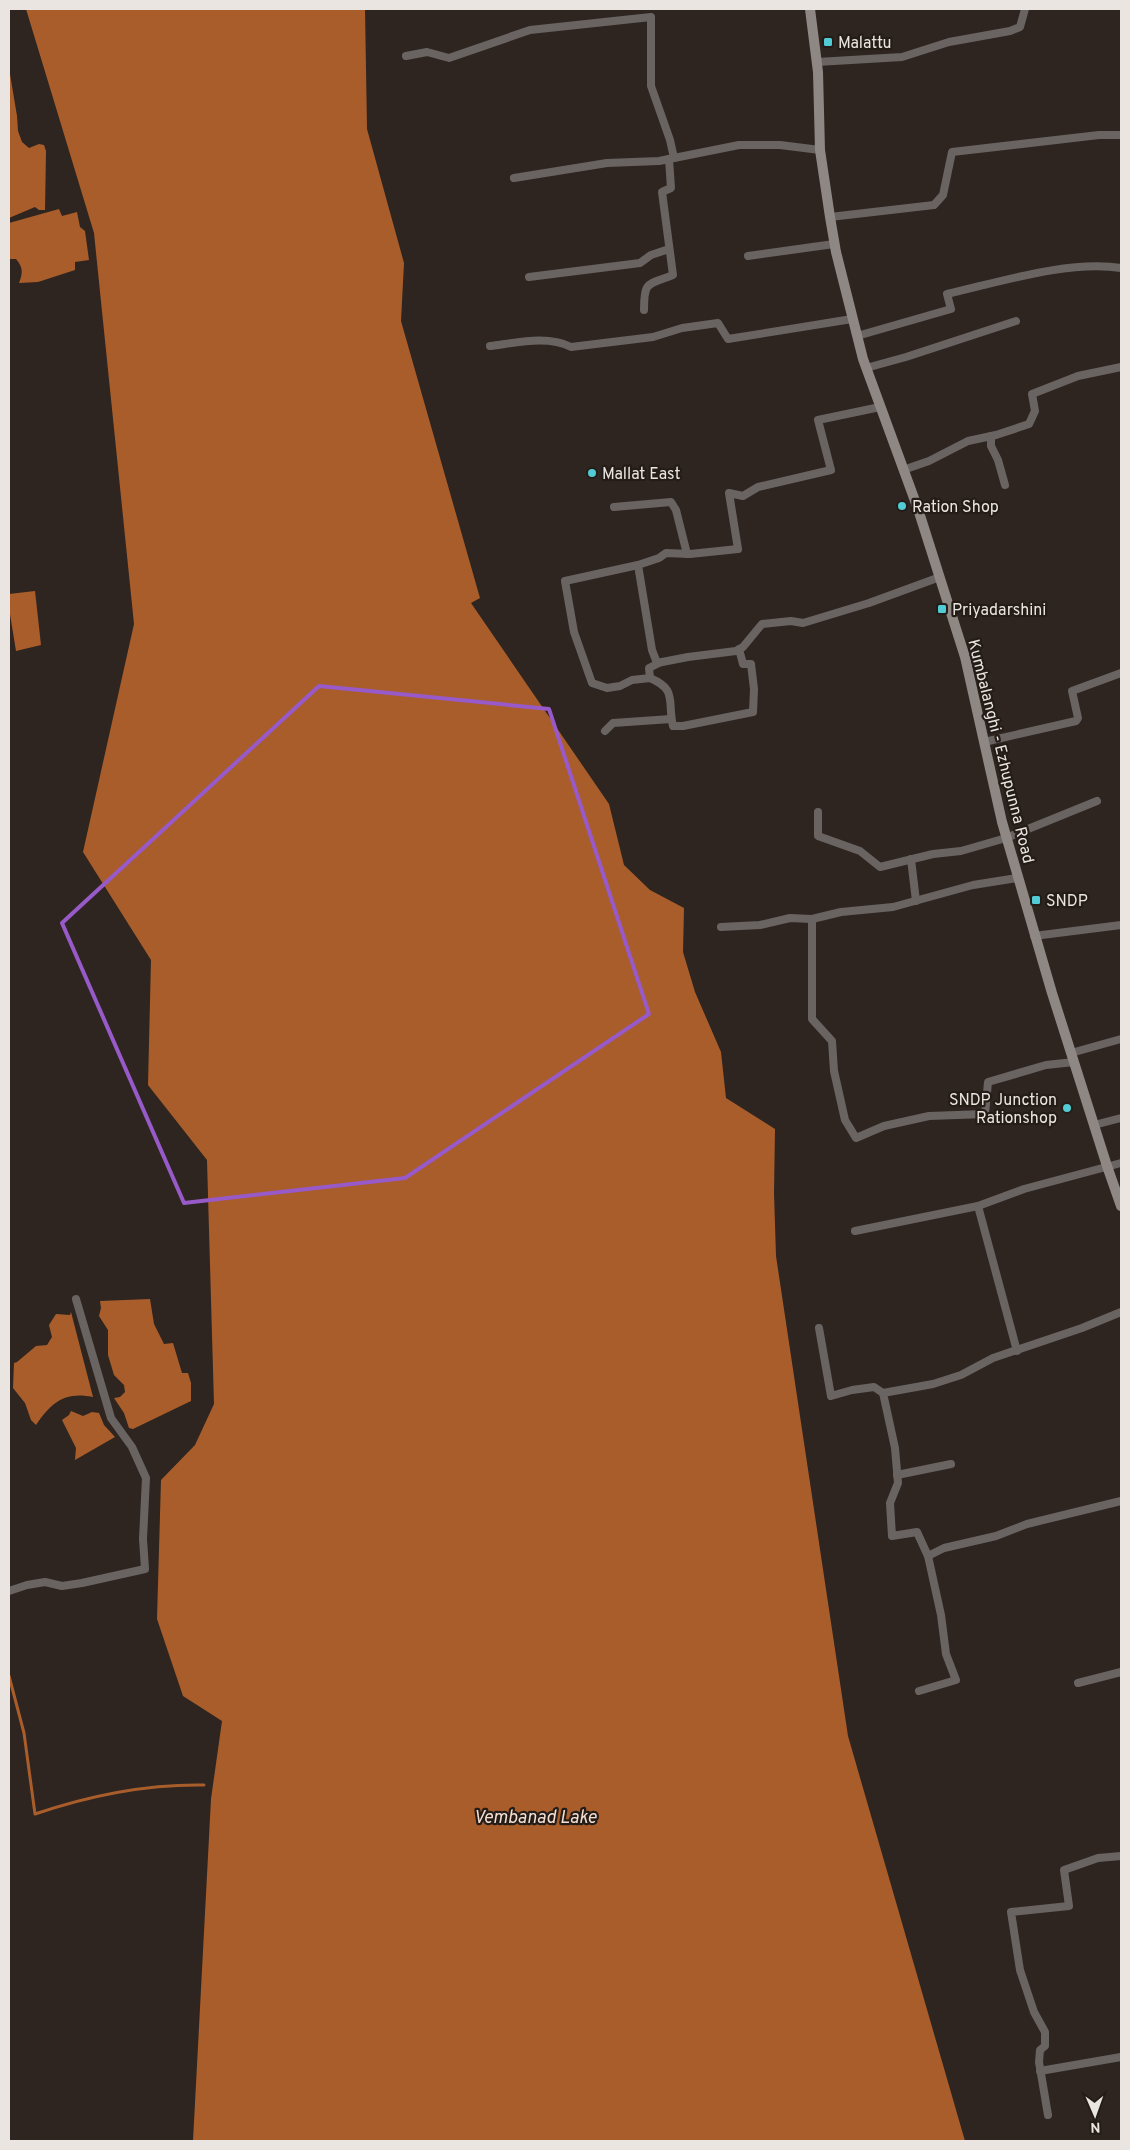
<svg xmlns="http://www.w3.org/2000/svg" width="1130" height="2150" font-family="Overpass,sans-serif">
  <rect width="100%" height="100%" fill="#2e2520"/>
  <!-- water -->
  <g fill="#a95d2b">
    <path d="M26,9H365L367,129L404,263L401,321L480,598L471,603L609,804L624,865L650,890L684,908L683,952L695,992L721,1052L726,1098L775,1129L774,1193L776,1256L848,1736L965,2141H193L211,1799L222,1721L183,1696L157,1619L161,1480L195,1445L214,1404L207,1160L148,1085L151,960L83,852L134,624L94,233Z"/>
    <path d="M9,68L17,116L18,131L22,142L29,148L39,144L44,145L46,151L45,210H39L35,207L9,218Z"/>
    <path d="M59,209L62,216L77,212L80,227L85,231L89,260L75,262V270L38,282L19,283C23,273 23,267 16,259H9V223Z"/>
    <path d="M35,591L41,645L16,651L9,608V594Z"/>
    <path d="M150,1299L154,1324L164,1344L173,1343L182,1373H188L191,1383V1401L133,1429L129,1428L124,1413L114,1398L120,1397L125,1392L124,1385L114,1375L108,1355V1330L99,1316L101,1308L100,1301Z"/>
    <path d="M71,1312L93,1397C64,1391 51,1403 36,1425L31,1420L25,1403L13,1388L14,1363L17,1362L36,1346L47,1345L52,1337L49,1325L56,1314L70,1315Z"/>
    <path d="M71,1411L83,1416L92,1412L99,1413L104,1425L115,1437L75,1460L76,1448L62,1420L69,1415Z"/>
  </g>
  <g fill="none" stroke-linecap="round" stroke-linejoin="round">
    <!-- stream -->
    <path stroke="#a95d2b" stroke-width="3" d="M9,1676L24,1733L35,1814C88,1796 147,1784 204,1785"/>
    <!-- street -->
    <g stroke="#696462" stroke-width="8">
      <path d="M406,56L427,52L449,58L530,30L651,17V86L670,140L674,158"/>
      <path d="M817,62L902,57L949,42L1010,31L1020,27L1025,9"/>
      <path d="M514,178L607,163L659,161L739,145H780L820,150"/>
      <path d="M830,217L934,205L943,195L952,152L1099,135H1121"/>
      <path d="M748,256L834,244"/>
      <path d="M529,277L640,263L651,255L669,249"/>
      <path d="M644,310C644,281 647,285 673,275L662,192L671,188L669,159"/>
      <path d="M857,336L951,309L947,294C1000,282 1068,260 1121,268"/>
      <path d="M490,346C516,343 547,335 571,347L653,337L682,328L718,323L728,339L852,319"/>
      <path d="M866,368L906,357L1016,321"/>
      <path d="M880,407L818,420L831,470L758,487L743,496L729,493L738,549L690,554L666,553L659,558L638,565L652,650L657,663L688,657L736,651L743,647L762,624L791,621L803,623L869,603L940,577"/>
      <path d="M991,436V446L998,460L1005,485"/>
      <path d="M903,470L929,461L968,441L996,435L1029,424L1035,411L1032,394L1078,376L1121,367"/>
      <path d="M614,507L671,502L676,510L687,554"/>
      <path d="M638,565L565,581L574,632L592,683L607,688L620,686L632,680L650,678"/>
      <path d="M659,663L649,668L650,678C678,690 667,701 673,726H683L753,712L754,689L751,664H743L739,649"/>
      <path d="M605,731L613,723L671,719"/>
      <path d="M984,742L1076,721L1078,718L1072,691L1121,673"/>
      <path d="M818,812V836L860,851L880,867L933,854L961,851L1006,838L1097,801"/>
      <path d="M911,859L916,901"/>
      <path d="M1017,878L973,885L893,907L841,912L812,919V1019L832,1041L834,1071L845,1120L856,1138L884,1126L929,1116L985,1114L988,1082L1046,1065L1074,1062"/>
      <path d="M721,927L760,925L790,918L812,919"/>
      <path d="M1034,936L1121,925"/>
      <path d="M1071,1053L1121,1039"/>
      <path d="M1094,1125L1121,1118"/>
      <path d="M978,1206L1017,1351"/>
      <path d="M855,1231L978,1206L1024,1189L1121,1163"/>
      <path d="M1121,1312L1082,1328L993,1358L961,1375L933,1384L883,1393L895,1448L898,1483L890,1503L892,1536L917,1532L928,1556L944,1548L996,1536L1027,1524L1121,1501"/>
      <path d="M819,1328L831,1396L852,1390L874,1387L883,1393"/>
      <path d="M897,1475L951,1464"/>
      <path d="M9,1591L27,1585L45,1582L62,1586L82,1583L145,1569L143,1539L146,1478L132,1447L111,1418L76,1299"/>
      <path d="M1078,1683L1121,1672"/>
      <path d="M919,1691L956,1680L946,1654L941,1615L928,1556"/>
      <path d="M1040,2071L1121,2057"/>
      <path d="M1048,2115L1039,2062L1040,2050L1045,2046V2032L1034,2012L1020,1970L1011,1912L1069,1906L1064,1870L1098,1858L1121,1856"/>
    </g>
    <!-- secondary -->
    <path stroke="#8e8783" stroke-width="10" d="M810,9L818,72L820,150L830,217L836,252L863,359L918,509L965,657L1002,822L1052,993L1107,1166L1121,1206"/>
  </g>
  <!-- marked area -->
  <path fill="none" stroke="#975ac8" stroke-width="4" stroke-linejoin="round" d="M319,686L549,709L649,1014L405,1178L184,1203L62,923Z"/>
  <!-- markers -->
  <g fill="#51ccd4" stroke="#241c17" stroke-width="2">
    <rect x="823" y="37" width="10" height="10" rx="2.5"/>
    <circle cx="592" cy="473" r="5"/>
    <circle cx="902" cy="506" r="5"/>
    <rect x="937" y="604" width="10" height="10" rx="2.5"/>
    <rect x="1031" y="895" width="10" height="10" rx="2.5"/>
    <circle cx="1067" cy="1108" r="5"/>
  </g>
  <g text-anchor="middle" stroke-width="4.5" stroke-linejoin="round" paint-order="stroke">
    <!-- poi labels -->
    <g font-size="16" fill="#ebe5e1" stroke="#241c17" text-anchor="start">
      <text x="838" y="48">Malattu</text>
      <text x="602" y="479">Mallat East</text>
      <text x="912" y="512">Ration Shop</text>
      <text x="952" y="615">Priyadarshini</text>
      <text x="1046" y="906">SNDP</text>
      <text x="1057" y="1105" text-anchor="end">SNDP Junction<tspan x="1057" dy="18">Rationshop</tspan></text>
    </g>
    <!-- street labels -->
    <g font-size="16" fill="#ebe5e1" stroke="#241c17">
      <text transform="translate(1002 751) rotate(76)" y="6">Kumbalanghi - Ezhupunna Road</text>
    </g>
    <!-- water labels -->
    <g font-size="18" font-style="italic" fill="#f4dfd2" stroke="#241c17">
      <text x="535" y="1823">Vembanad Lake</text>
    </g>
  </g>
  <!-- border -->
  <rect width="1130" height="2150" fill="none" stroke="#ebe5e1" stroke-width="20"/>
  <!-- north arrow -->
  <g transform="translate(1095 2115) rotate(178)" stroke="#241c17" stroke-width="4" paint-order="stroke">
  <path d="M0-4L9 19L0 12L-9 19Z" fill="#ebe5e1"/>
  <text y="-8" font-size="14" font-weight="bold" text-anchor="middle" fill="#ebe5e1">N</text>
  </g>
</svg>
